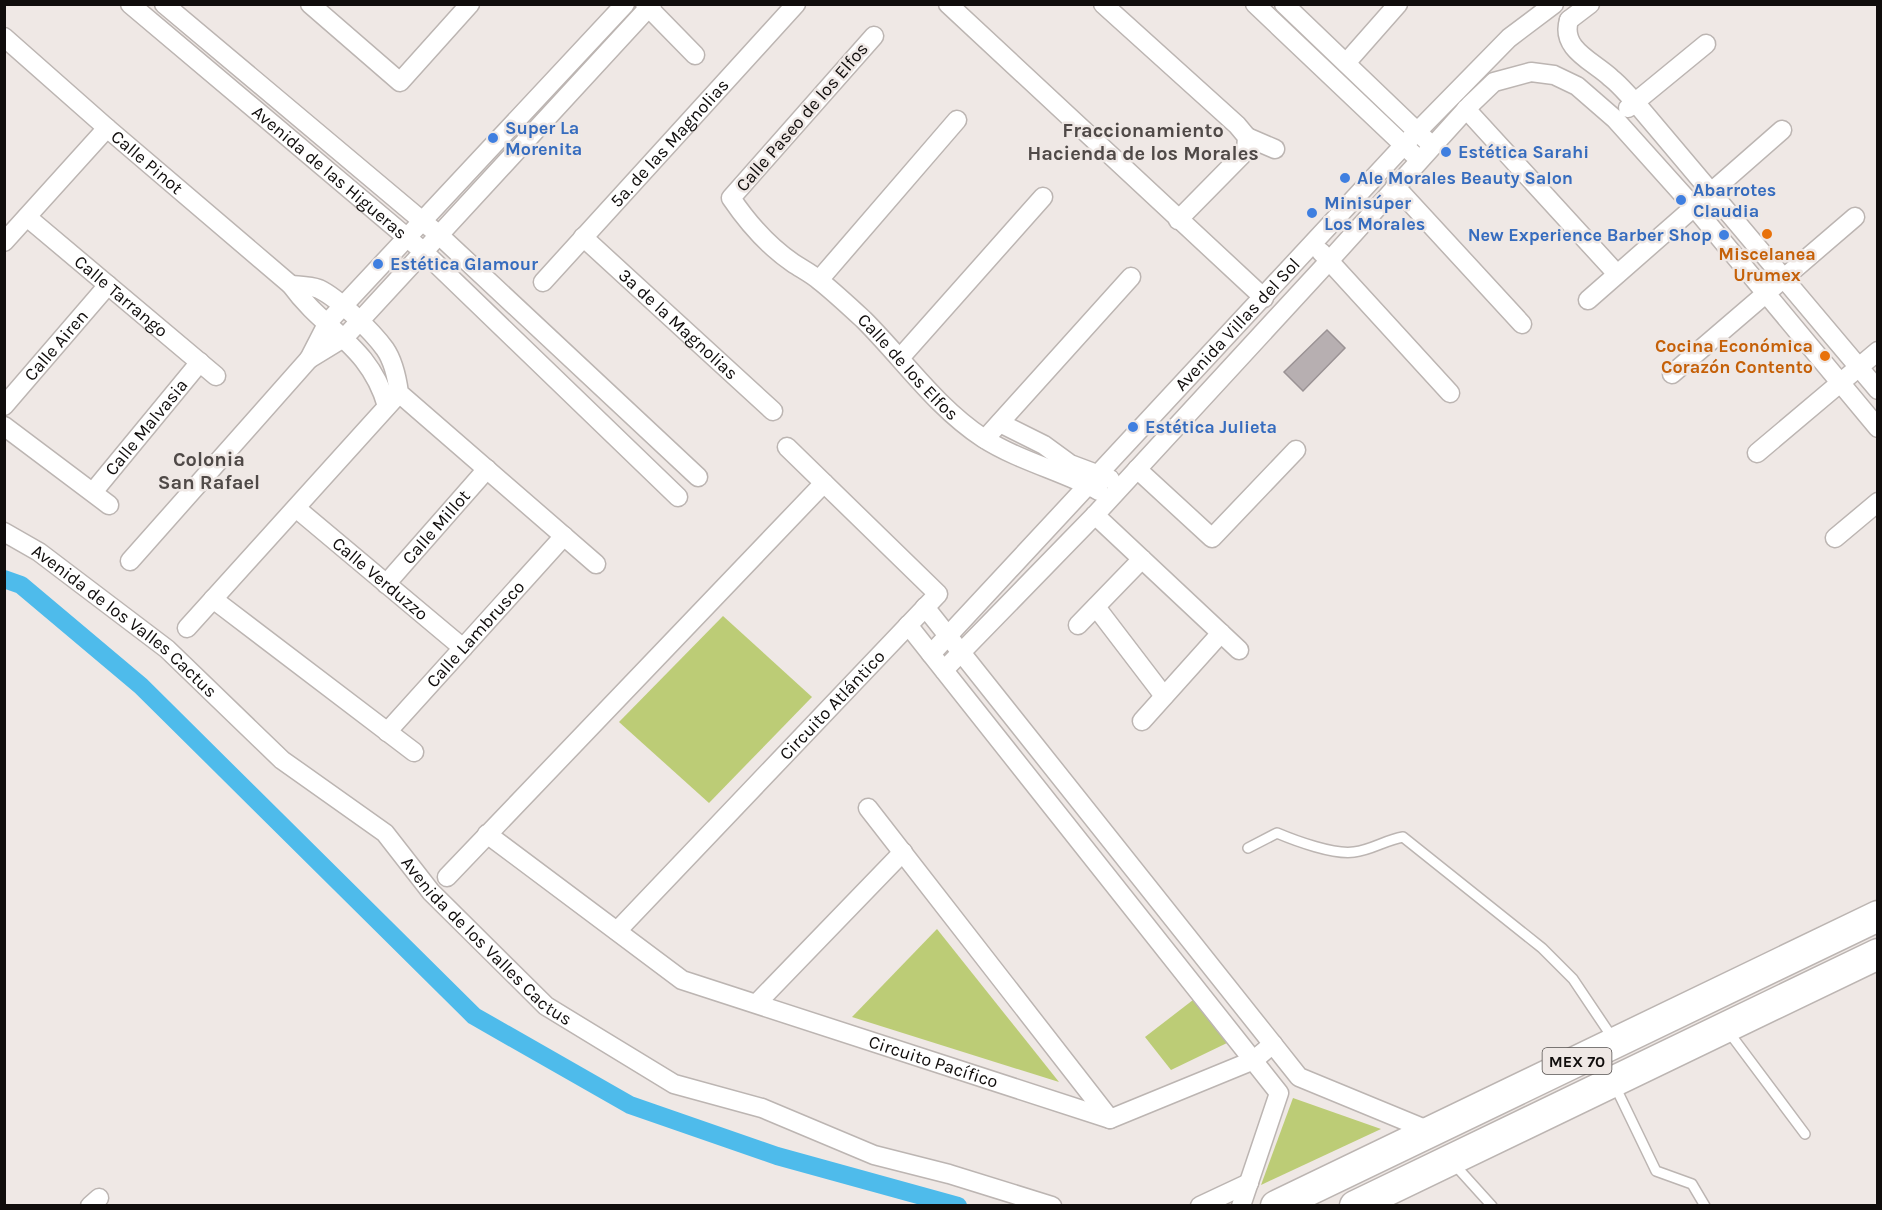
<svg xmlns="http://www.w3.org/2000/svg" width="1882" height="1210" font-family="Karla,sans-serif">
  <rect width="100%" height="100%" fill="#efe8e5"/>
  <!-- green -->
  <g fill="#bccc76">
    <path d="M723,616L812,697L709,803L619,722Z"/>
    <path d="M937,929L1059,1082L852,1017Z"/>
    <path d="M1193,1000L1227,1043L1171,1070L1145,1037Z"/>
    <path d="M1293,1098L1381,1129L1261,1185Z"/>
  </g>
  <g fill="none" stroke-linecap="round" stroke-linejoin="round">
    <!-- canal -->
    <path stroke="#4ebbeb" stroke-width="18" d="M4,579L21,585L141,686L474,1016L630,1105L777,1156L958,1206"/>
  </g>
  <!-- building -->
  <path fill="#b7afb1" stroke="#9a9294" stroke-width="1.5" d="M1327,330L1345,348L1303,391L1284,372Z"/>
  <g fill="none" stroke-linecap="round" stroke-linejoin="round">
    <!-- service casing -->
    <g stroke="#bcb5b2" stroke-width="12">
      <g id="service">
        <path d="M1248,848L1277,833C1296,841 1334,855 1354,852C1372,850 1385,840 1403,837L1542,948L1573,979L1614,1040"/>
        <path d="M1728,1031L1805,1134"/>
        <path d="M1615,1086L1656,1171L1692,1184L1705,1206"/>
        <path d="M1454,1164L1492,1206"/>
      </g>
    </g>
    <!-- minor casing -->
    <g stroke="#bcb5b2" stroke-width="21">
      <g id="minor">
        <path id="s1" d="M130,4L424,252L678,497"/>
        <path d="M164,4L439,235L698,477"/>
        <path d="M310,4L400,82L470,4"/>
        <path d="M645,4L695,55"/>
        <path d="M948,4L1264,298"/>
        <path d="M1103,4L1237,125L1247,137L1246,151L1178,220"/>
        <path d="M1255,4L1413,154"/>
        <path d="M1284,4L1426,140"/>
        <path d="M1569,20C1560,49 1593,61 1611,78C1620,85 1627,94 1635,102L1878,390"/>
        <path d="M1569,20L1590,4"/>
        <path id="s2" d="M874,36L731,198C748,223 768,246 793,263C802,269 812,274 820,281C835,293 850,307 864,320C904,360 936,407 983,438C1019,461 1062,471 1099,491"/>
        <path id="s3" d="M4,37L107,128L291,285C325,332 369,344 387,406"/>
        <path d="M1346,63L1398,4"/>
        <path d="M1628,108L1706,44"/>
        <path d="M1466,109L1617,274"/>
        <path d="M1247,137L1275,149"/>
        <path d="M1395,186L1522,324"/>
        <path id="s4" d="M27,217L216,376"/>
        <path id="s5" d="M583,237L773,411"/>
        <path d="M4,242L107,128"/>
        <path d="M1321,252L1450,393"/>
        <path d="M819,280L957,120"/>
        <path id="s6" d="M543,282L796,4"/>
        <path d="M291,285C301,286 310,286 319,289C338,298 372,331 385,349C394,362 397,378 399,393L596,564"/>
        <path d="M1588,300L1782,130"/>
        <path d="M900,358L1043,197"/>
        <path d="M309,359L345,337L652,4"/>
        <path d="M1672,374L1855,217"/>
        <path id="s7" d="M4,406L108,285"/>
        <path d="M1000,423L1044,445L1070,464L1110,479"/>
        <path d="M4,426L109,505"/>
        <path d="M985,439L1131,277"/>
        <path d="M1757,453L1878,351"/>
        <path d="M1137,469L1212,538L1296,450"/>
        <path id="s8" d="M93,492L200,362"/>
        <path id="s9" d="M296,508L463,648"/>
        <path d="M1095,515L1239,650"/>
        <path id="s10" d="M4,532L39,552L167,649L282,760L385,833L431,892L546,1006L674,1084L762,1108L874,1155L949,1174L1052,1206"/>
        <path d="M1835,538L1878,502"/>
        <path d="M130,561L309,359L328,322L625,4"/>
        <path id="s11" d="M386,584L487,469"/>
        <path d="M213,599L414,752"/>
        <path d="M925,607L1299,1077L1430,1131"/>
        <path d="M1096,607L1164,696"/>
        <path d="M908,625L1279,1093L1241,1206"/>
        <path d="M1078,625L1142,559"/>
        <path d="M187,628L394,399"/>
        <path id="s12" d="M931,654L1404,145L1509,38L1554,4"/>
        <path d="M944,670L1095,515L1329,261L1470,105L1494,82L1531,72L1554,75L1577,86L1615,119L1694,207L1878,428"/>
        <path d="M1142,721L1221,633"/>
        <path id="s13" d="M387,732L564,536"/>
        <path d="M868,808L1110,1119"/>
        <path id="s14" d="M487,834L682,980L1110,1119L1254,1060L1273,1044"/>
        <path d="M447,877L824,483"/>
        <path id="s15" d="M617,931L938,594L787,447"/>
        <path d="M757,1003L903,852"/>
        <path d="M90,1206L99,1198"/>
        <path d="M1200,1206L1249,1183"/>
      </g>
    </g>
    <!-- primary casing -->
    <g stroke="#bcb5b2" stroke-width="33">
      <g id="primary">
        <path d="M1276,1206L1878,916"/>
        <path d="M1355,1206L1878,954"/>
      </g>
    </g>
    <!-- service -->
    <use href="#service" stroke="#fff" stroke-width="9"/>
    <!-- minor -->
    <use href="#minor" stroke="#fff" stroke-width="18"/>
    <!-- primary -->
    <use href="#primary" stroke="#fff" stroke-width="30"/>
  </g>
  <!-- markers -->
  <g fill="#3f7fe0" stroke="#efe8e5" stroke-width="2">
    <circle cx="493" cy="138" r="6"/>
    <circle cx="1446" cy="152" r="6"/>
    <circle cx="1345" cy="178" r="6"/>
    <circle cx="1681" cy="200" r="6"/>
    <circle cx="1312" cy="213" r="6"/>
    <circle cx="1724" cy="235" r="6"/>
    <circle cx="378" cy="264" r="6"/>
    <circle cx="1133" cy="427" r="6"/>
  </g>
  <g fill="#e8710a" stroke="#efe8e5" stroke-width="2">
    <circle cx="1767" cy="234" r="6"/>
    <circle cx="1825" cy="356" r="6"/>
  </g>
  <g text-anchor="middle" stroke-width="5" stroke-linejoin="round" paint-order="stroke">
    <!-- shield labels -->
    <rect fill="#efe8e5" stroke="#534f4d" stroke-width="1.5" x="1542.5" y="1048" width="69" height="26" rx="4.5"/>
    <g font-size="16" font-weight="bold" fill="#100d0c">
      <text x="1577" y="1067">MEX 70</text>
    </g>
    <!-- street labels -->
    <g font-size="18" fill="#100d0c" stroke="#efe8e5">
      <text transform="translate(802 117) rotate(-49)" y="6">Calle Paseo de los Elfos</text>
      <text dy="6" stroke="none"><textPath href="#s6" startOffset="188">5a. de las Magnolias</textPath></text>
      <text dy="6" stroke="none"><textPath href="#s3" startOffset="190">Calle Pinot</textPath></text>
      <text dy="6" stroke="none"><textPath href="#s1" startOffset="261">Avenida de las Higueras</textPath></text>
      <text dy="6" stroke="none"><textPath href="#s4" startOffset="123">Calle Tarrango</textPath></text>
      <text dy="6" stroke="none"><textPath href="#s5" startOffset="129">3a de la Magnolias</textPath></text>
      <text dy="6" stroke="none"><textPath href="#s12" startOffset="450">Avenida Villas del Sol</textPath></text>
      <text dy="6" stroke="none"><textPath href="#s7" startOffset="80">Calle Airen</textPath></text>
      <text dy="6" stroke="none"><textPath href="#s2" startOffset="462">Calle de los Elfos</textPath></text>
      <text dy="6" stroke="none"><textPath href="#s8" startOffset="84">Calle Malvasia</textPath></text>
      <text dy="6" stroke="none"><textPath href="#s11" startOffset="76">Calle Millot</textPath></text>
      <text dy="6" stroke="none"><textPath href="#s9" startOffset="110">Calle Verduzzo</textPath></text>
      <text dy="6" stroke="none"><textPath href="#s10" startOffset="150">Avenida de los Valles Cactus</textPath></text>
      <text dy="6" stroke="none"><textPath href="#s13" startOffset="132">Calle Lambrusco</textPath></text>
      <text dy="6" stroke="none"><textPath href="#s15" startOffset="312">Circuito Atlántico</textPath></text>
      <text dy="6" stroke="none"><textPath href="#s10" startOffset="636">Avenida de los Valles Cactus</textPath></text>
      <text dy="6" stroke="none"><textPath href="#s14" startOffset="508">Circuito Pacífico</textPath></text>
    </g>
    <!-- shop labels -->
    <g font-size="18" font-weight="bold" fill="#366cbe" stroke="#efe8e5" text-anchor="start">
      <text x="505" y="134">Super La<tspan x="505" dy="21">Morenita</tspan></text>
      <text x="1458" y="158">Estética Sarahi</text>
      <text x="1357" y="184">Ale Morales Beauty Salon</text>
      <text x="1693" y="196">Abarrotes<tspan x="1693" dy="21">Claudia</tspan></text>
      <text x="1324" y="209">Minisúper<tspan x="1324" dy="21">Los Morales</tspan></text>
      <text x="1712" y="241" text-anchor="end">New Experience Barber Shop</text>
      <text x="390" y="270">Estética Glamour</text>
      <text x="1145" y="433">Estética Julieta</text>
    </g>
    <!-- food labels -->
    <g font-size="18" font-weight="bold" fill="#c56008" stroke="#efe8e5">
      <text x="1767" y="260">Miscelanea<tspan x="1767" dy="21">Urumex</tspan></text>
      <text x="1813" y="352" text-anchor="end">Cocina Económica<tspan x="1813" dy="21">Corazón Contento</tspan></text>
    </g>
    <!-- neighbourhood labels -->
    <g font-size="20" font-weight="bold" fill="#4f4947" stroke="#efe8e5">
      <text x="1143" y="137">Fraccionamiento<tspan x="1143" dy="23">Hacienda de los Morales</tspan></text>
      <text x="209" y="466">Colonia<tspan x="209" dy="23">San Rafael</tspan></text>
    </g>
  </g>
  <!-- border -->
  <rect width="1882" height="1210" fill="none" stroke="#100d0c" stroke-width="12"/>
</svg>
